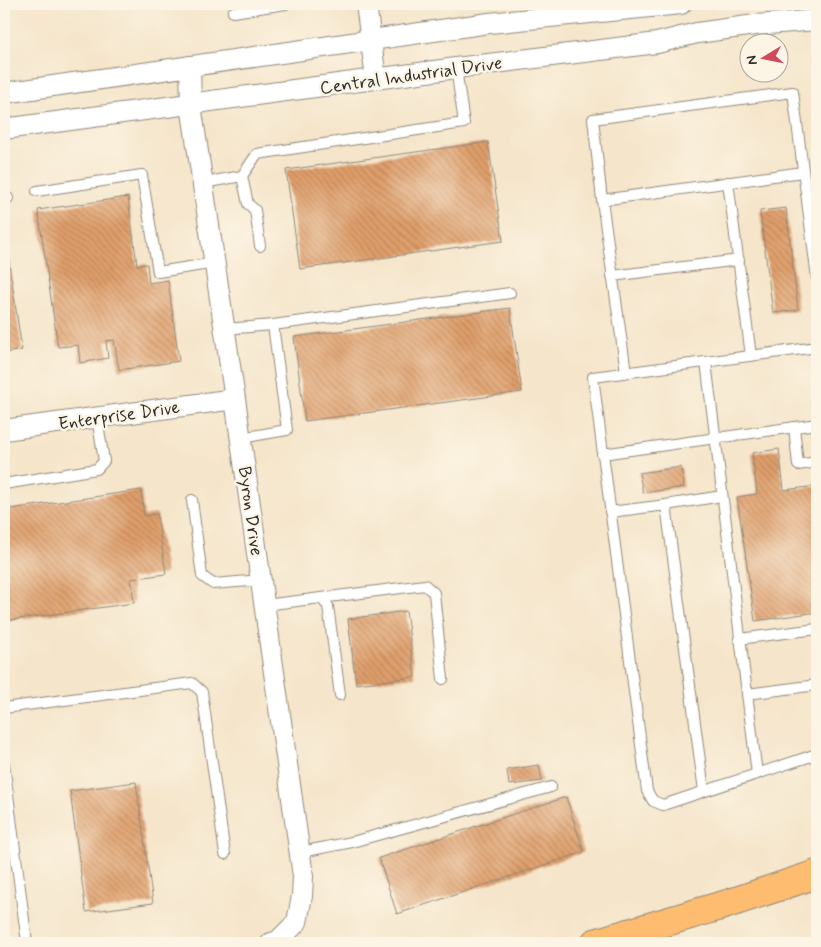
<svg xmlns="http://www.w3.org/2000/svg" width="821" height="947" font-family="Mynerve,sans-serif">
  <defs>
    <pattern id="building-back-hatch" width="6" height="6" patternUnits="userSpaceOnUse" patternTransform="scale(1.25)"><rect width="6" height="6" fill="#e09f6b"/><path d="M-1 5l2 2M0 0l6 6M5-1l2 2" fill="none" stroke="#b68258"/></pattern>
  </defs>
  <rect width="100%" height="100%" fill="#fcf5e5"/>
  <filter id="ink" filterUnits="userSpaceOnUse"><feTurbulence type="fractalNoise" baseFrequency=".02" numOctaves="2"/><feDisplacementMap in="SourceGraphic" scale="10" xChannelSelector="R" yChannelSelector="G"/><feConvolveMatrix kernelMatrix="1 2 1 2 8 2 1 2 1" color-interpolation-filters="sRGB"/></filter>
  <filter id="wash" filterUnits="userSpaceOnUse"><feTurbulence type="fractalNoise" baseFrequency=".0096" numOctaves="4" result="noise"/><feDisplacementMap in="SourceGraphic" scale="20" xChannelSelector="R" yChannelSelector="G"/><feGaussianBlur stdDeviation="1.12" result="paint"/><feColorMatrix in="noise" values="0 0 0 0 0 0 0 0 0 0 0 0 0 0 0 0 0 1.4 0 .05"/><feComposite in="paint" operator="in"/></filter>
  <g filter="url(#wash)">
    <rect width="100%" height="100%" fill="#f5e5ca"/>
    <g id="blocks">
      <!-- building -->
      <g fill="url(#building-back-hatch)">
        <path d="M488,142L503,241L300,269L286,170Z"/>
        <path d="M128,197L137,265L147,264L149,283L168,280L179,361L119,370L114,340L106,341L108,358L80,363L78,345L58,347L38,210Z"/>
        <path d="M786,208L798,310L773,313L760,211Z"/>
        <path d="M4,243H6L22,350L4,353Z"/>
        <path d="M510,308L522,392L305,421L294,337Z"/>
        <path d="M779,449L784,490L817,486V612L755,621L737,497L757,494L752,453Z"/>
        <path d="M681,467L684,487L643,493L639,473Z"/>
        <path d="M141,490L144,516L157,514L166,574L131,579L134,603L4,621V510Z"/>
        <path d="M406,611L415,677L356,684L348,619Z"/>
        <path d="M539,765L542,781L509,785L507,770Z"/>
        <path d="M136,782L153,903L86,912L70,791Z"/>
        <path d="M566,797L584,852L397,914L379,858Z"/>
      </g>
    </g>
  </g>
  <g filter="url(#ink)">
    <use href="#blocks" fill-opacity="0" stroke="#90887a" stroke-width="1"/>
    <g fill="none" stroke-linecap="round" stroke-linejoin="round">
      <!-- lane casing -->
      <g stroke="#90887a" stroke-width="12">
        <g id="lane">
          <path d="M233,12L286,4"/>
          <path d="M242,176L248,204L255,210L260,246"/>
          <path d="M728,182L751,356"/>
          <path d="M203,183L242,176L257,154L464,123L456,68"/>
          <path d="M37,191L142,175L158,272L215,263"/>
          <path d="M4,198H8"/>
          <path d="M602,200L803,172"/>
          <path d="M612,276L739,260"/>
          <path d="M225,329L273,325L510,293"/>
          <path d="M817,347L593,377L647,791L653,801L663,805L817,754"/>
          <path d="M706,362L757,774"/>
          <path d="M626,372L602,200L593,119L793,92L817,278"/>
          <path d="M794,427L798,465L817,462"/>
          <path d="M241,438L287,430L273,325"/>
          <path d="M602,454L817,424"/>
          <path d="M4,484L97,469L104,461L97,417"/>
          <path d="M192,500L202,576L213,584L261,580"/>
          <path d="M610,512L666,505"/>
          <path d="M321,598L328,606L340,695"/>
          <path d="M265,605L425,585L434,593L443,679"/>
          <path d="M739,639L817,629"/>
          <path d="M747,694L817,685"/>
          <path d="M4,708L192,683L202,692L225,854"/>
          <path d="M4,764L27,943"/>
          <path d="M704,791L666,505L722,496"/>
          <path d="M301,852L352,842L551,787"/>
        </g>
      </g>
      <!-- street casing -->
      <g stroke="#90887a" stroke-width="22">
        <g id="street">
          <path d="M366,4L376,79"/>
          <path d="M190,66L191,105L235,399L303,876L302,896L297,922L278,941L271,943"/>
          <path d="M4,93L489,23L681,4"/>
          <path d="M4,129L456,68L657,43L697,33L755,25L817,20"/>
          <path d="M4,430L235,399"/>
        </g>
      </g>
      <!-- highway casing -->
      <g stroke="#90887a" stroke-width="30">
        <path id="highway" d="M595,943L727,904L817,874"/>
      </g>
      <!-- lane -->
      <use href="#lane" stroke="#fff" stroke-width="10"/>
      <!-- street -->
      <use href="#street" stroke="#fff" stroke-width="20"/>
      <!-- highway -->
      <use href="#highway" stroke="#febc70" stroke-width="28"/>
    </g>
  </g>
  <g text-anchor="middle" stroke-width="5" stroke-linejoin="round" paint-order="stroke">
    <!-- street labels -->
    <g font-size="18" fill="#2b2b2b" stroke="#fcf5e5">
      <text transform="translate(411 75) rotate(-8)" y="6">Central Industrial Drive</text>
      <text transform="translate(119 415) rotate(-8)" y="6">Enterprise Drive</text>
      <text transform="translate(251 511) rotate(82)" y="6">Byron Drive</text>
    </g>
  </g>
  <!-- margin -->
  <rect width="821" height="947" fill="none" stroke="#fcf5e5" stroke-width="20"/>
  <!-- north arrow -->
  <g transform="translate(764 58) rotate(260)"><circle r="24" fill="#fcf5e5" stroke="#a8a49b"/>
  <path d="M0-4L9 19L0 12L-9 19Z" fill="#d1495b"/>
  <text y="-8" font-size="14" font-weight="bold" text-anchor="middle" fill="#2b2b2b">N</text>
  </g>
</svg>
